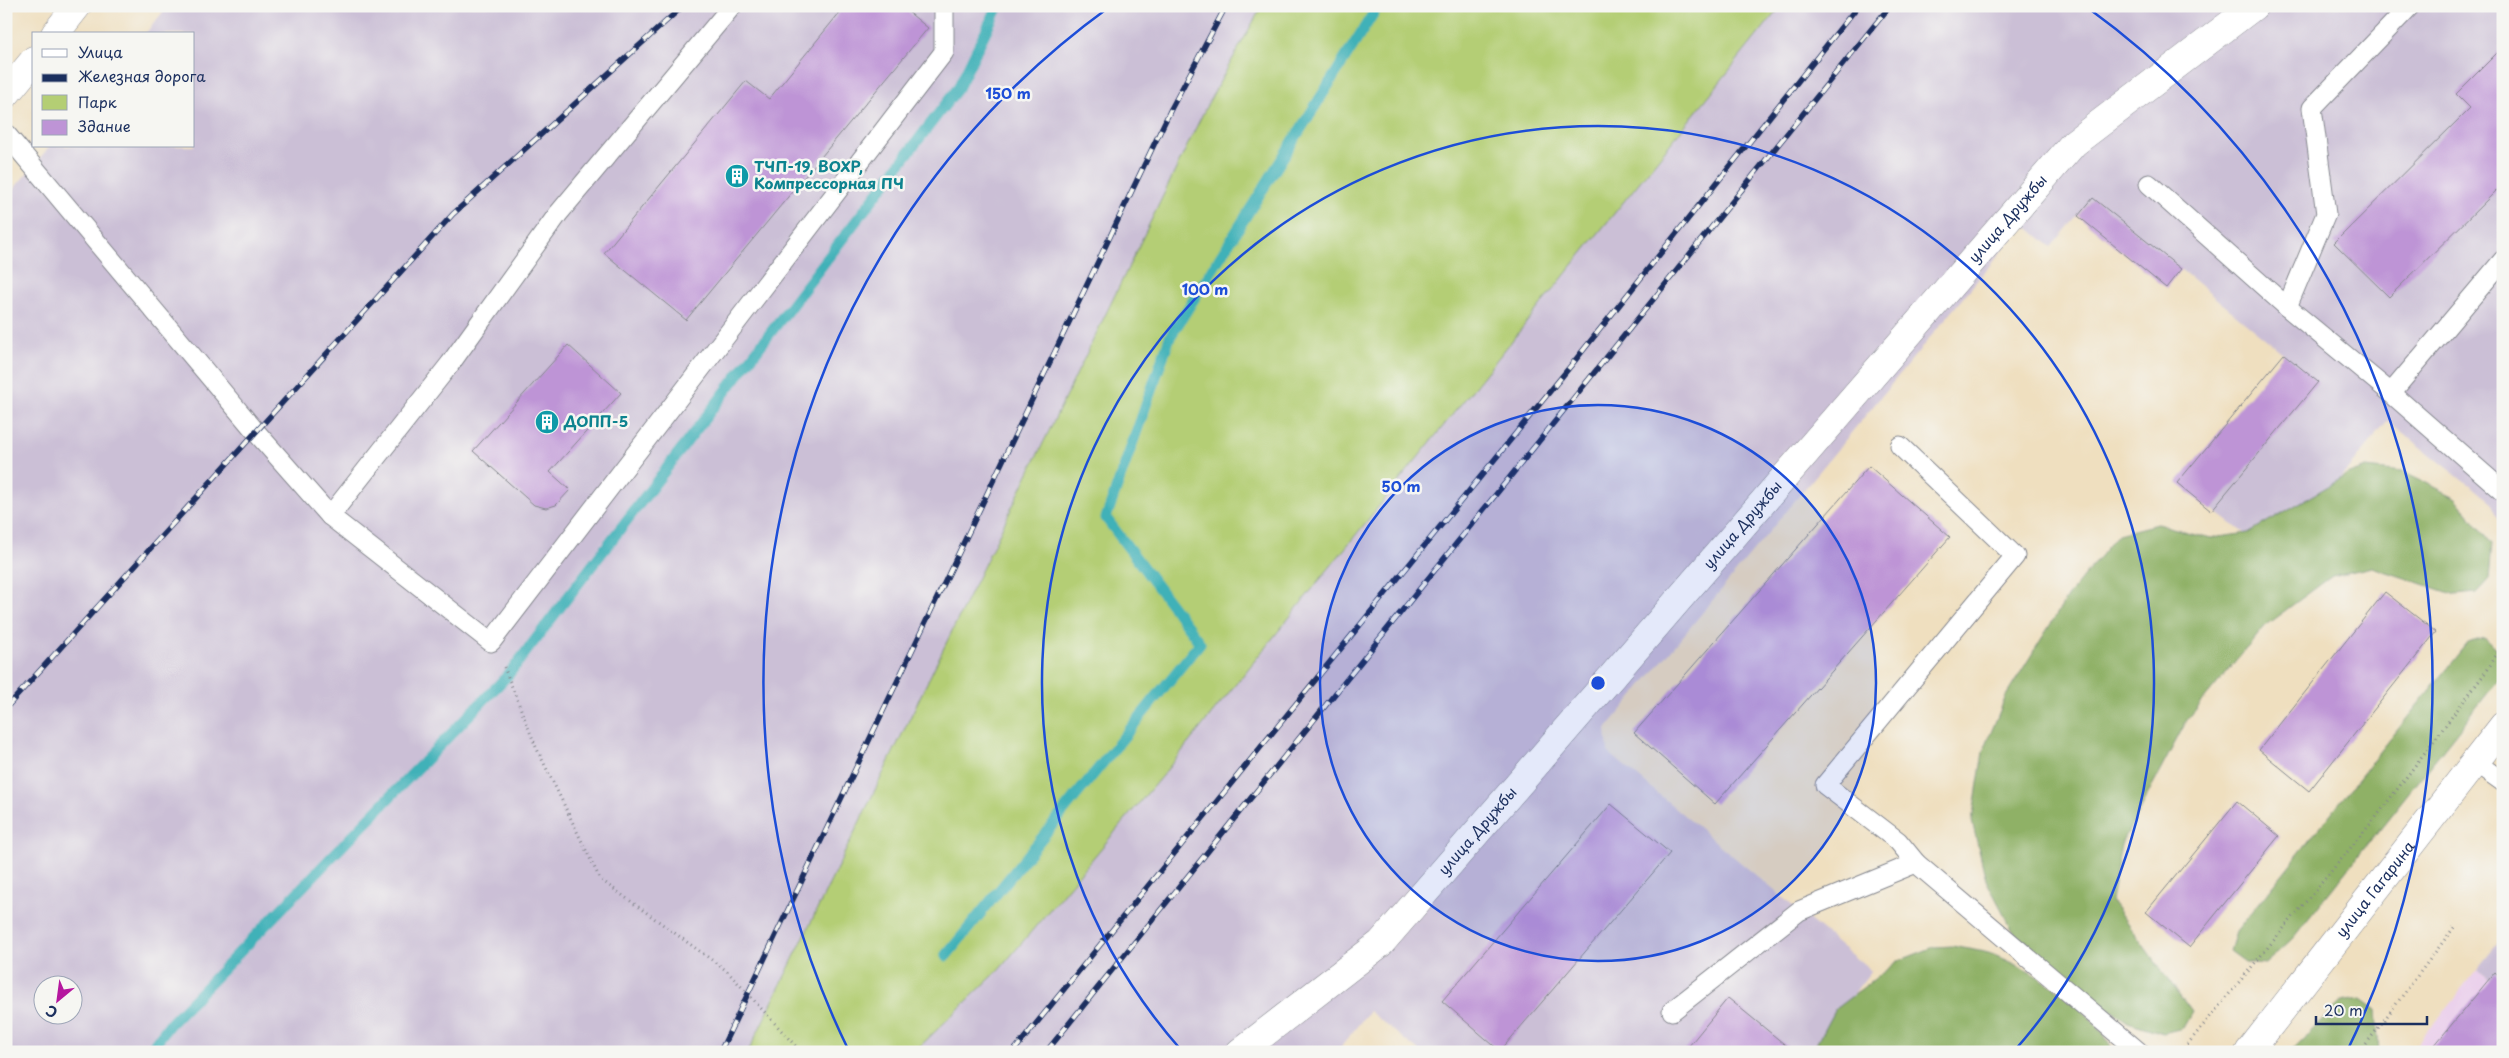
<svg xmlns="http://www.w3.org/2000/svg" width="2509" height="1058" font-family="'Playpen Sans',sans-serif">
  <rect width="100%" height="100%" fill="#f6f6f2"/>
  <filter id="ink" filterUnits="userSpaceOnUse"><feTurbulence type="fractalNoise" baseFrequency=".02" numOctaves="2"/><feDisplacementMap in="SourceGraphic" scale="10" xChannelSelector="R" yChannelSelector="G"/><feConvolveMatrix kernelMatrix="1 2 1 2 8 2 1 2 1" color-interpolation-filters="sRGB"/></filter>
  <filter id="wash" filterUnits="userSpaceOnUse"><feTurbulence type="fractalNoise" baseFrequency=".0096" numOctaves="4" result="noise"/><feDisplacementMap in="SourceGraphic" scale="20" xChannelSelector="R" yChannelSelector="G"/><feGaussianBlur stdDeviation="1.12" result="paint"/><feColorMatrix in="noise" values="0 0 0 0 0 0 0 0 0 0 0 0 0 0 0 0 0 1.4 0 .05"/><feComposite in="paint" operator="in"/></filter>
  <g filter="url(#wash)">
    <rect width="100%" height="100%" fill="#efdfbf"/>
    <!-- built -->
    <path fill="#ebd1ec" d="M2477,969L2503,989V1052H2411Z"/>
    <!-- industrial -->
    <g fill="#cbbfd6" fill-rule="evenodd">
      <path d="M168,6H2503V529L2491,502L2388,421L2276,557L2177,483L2284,354L2093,198L2051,247L2024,224L1606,729L1608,752L1871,971L1809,1052H1420L1369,1011L1337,1052H6V247L12,239L6,235V198L50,146H194V34H145ZM42,986H72V1016H42Z"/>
      <path d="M2503,937V989L2477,969Z"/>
    </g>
    <!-- green -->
    <path fill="#b4ce74" stroke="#687e69" d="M1262,6H1781L1166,771L999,970L914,1052H748L1207,105Z"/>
    <!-- forest -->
    <g fill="#8fb166" stroke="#557062">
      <path d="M2366,468L2403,472L2456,498L2492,543L2489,579L2476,593L2456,595L2372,567L2332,576L2267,624L2187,720L2121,845L2111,901L2192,1012L2183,1028L2163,1033L2128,1022L2063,978L2015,935L1986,880L1972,821L1983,752L2006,696L2068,596L2118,534L2157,524L2211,538L2248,533L2349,474Z"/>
      <path d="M2485,638C2500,652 2503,654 2503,674L2293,938L2265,964L2245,962L2230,951L2236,932L2467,643Z"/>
      <path d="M1953,946C1966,949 1982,950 1994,955C2040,974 2092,1007 2114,1052H1812L1835,1009L1898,961L1934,947Z"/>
      <path d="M2361,999L2376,1010L2379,1052H2290L2341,1002Z"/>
    </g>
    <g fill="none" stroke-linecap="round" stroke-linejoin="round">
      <!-- stream -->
      <g stroke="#41b1b8" stroke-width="11">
        <path d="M946,956L1200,643L1106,518L1170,337L1378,6"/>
        <path d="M149,1052L169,1025L509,674L958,88L998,6"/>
      </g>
    </g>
    <g id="blocks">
      <!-- building -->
      <g fill="#be94d6">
        <path d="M845,6H901L928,28L686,320L604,253L746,81L769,99Z"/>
        <path d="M2503,47V184L2389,297L2334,243L2470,108L2456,94Z"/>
        <path d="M2093,198L2181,269L2166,288L2078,216Z"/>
        <path d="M568,345L621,393L550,472L570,490L556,505L546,508L534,505L473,451Z"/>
        <path d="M2284,354L2318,382L2211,511L2177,483Z"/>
        <path d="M1869,466L1950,537L1715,804L1634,733Z"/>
        <path d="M2385,592L2436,632L2309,791L2259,750Z"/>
        <path d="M2237,801L2279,836L2189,947L2146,912Z"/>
        <path d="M1611,804L1670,853L1500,1051L1442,1001Z"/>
        <path d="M2495,972L2503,979V1052H2429Z"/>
        <path d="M1728,998L1789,1048L1785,1052H1684Z"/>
      </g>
    </g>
  </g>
  <g filter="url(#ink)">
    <use href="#blocks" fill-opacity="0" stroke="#85878e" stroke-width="1"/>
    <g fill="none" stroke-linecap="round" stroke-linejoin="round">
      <!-- lane casing -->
      <g stroke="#85878e" stroke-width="21">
        <g id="lane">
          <path d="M6,134L256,432L330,516L491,642L944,52V6"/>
          <path d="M2149,184L2287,307L2391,393L2503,491"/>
          <path d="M2287,307L2326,214L2312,108L2410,6"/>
          <path d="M2391,393L2503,260"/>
          <path d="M1900,446L2015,556L1825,785L1898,841L1916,863"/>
          <path d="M330,516L450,364L558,214L732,6"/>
          <path d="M2475,762L2503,782"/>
          <path d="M1672,1011L1799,911L1916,863L2139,1052"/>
        </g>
      </g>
      <!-- street casing -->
      <g stroke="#85878e" stroke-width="29">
        <g id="street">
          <path id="s1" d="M1240,1052L1381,943L2074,143L2254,6"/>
        </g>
      </g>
      <!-- secondary casing -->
      <g stroke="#85878e" stroke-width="29">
        <g id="secondary">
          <path d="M55,34L77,6"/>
          <path d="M6,94L34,60"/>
        </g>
      </g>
      <!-- primary casing -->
      <g stroke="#85878e" stroke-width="29">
        <g id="primary">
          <path id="s2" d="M2249,1052L2503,726"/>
        </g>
      </g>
      <!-- path -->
      <g stroke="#85878e" stroke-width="3" stroke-dasharray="1 4" stroke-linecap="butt">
        <path d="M504,667L536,747L600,879L727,971L801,1052"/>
        <path d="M2181,1052L2377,816L2488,669L2503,644"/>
        <path d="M2360,1052L2455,926"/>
      </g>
      <!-- lane -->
      <use href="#lane" stroke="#fff" stroke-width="19"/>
      <!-- street -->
      <use href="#street" stroke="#fff" stroke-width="28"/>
      <!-- secondary -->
      <use href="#secondary" stroke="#fff" stroke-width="28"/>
      <!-- primary -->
      <use href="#primary" stroke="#fff" stroke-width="28"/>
      <!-- rail casing -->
      <g stroke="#1b2f5e" stroke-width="5.5">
        <g id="rail">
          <path d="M6,708L453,214L683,6"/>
          <path d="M720,1052L1171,109L1226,6"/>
          <path d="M1013,1052L1573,363L1858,6"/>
          <path d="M1046,1052L1890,6"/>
        </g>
      </g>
      <!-- rail -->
      <use href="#rail" stroke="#f6f6f2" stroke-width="4" stroke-dasharray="11" stroke-linecap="butt"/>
    </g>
  </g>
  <!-- distance rings -->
  <circle cx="1598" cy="683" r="278" fill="#1d4ed8" fill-opacity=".12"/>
  <g fill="none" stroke="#1d4ed8" stroke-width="2.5">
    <circle cx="1598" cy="683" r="278"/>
    <path d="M1182 1051A556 556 0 1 1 2014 1051"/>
    <path d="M848 1049A834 834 0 0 1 1108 8M2088 8A834 834 0 0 1 2348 1049"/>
  </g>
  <!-- icons -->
  <defs>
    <g id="building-disc" transform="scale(1.25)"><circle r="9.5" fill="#0f9aa8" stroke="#f6f6f2"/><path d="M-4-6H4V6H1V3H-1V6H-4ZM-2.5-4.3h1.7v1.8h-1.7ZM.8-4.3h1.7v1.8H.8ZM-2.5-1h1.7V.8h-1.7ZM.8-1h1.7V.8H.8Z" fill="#fff"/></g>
  </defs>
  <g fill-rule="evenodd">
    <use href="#building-disc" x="737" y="176"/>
    <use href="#building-disc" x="547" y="422"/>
  </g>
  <g text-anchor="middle" stroke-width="5" stroke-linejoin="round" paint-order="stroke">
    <!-- culture labels -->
    <g font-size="15" font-weight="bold" fill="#0d838f" stroke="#f6f6f2" text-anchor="start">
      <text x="754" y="172">ТЧП-19, ВОХР,<tspan x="754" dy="17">Компрессорная ПЧ</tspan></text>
      <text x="564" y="427">ДОПП-5</text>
    </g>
    <!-- street labels -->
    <g font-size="15" fill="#1b2f5e" stroke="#f6f6f2">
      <text dy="5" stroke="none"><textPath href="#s1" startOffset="1136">улица Дружбы</textPath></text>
      <text dy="5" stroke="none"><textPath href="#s1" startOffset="731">улица Дружбы</textPath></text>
      <text dy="5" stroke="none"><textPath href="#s1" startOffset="326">улица Дружбы</textPath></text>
      <text dy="5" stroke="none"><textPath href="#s2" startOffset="206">улица Гагарина</textPath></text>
    </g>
  </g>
  <circle cx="1598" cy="683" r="8" fill="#1d4ed8" stroke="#f6f6f2" stroke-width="2.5"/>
  <g font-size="15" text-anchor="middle" font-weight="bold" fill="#1d4ed8" stroke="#f6f6f2" stroke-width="5" stroke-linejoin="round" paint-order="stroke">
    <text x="1008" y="99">150 m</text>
    <text x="1205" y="295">100 m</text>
    <text x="1401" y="492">50 m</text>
  </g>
  <!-- margin -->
  <rect width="2509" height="1058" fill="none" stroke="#f6f6f2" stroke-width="25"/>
  <!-- legend -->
  <rect x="32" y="32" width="162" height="115" fill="#f6f6f2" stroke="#9ea6b7"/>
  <rect x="42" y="49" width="25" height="8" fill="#ffffff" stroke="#9ea6b7"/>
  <text x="78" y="58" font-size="15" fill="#1b2f5e">Улица</text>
  <rect x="42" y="74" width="25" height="8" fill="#1b2f5e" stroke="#9ea6b7"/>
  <text x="78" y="82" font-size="15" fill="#1b2f5e">Железная дорога</text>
  <rect x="42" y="95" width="25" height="15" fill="#b4ce74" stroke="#9ea6b7"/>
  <text x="78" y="108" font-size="15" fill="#1b2f5e">Парк</text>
  <rect x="42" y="120" width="25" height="15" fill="#be94d6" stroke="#9ea6b7"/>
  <text x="78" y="132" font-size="15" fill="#1b2f5e">Здание</text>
  <!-- north arrow -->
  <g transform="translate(58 1000) rotate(209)"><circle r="24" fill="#f6f6f2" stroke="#9ea6b7"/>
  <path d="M0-4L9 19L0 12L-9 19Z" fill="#b5179e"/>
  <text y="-8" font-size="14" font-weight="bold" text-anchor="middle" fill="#1b2f5e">С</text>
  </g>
  <!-- scale -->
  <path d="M2316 1016v8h111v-8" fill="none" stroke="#1b2f5e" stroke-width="2.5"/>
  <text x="2324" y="1016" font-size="15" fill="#1b2f5e" stroke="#f6f6f2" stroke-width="4" paint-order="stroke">20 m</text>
</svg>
